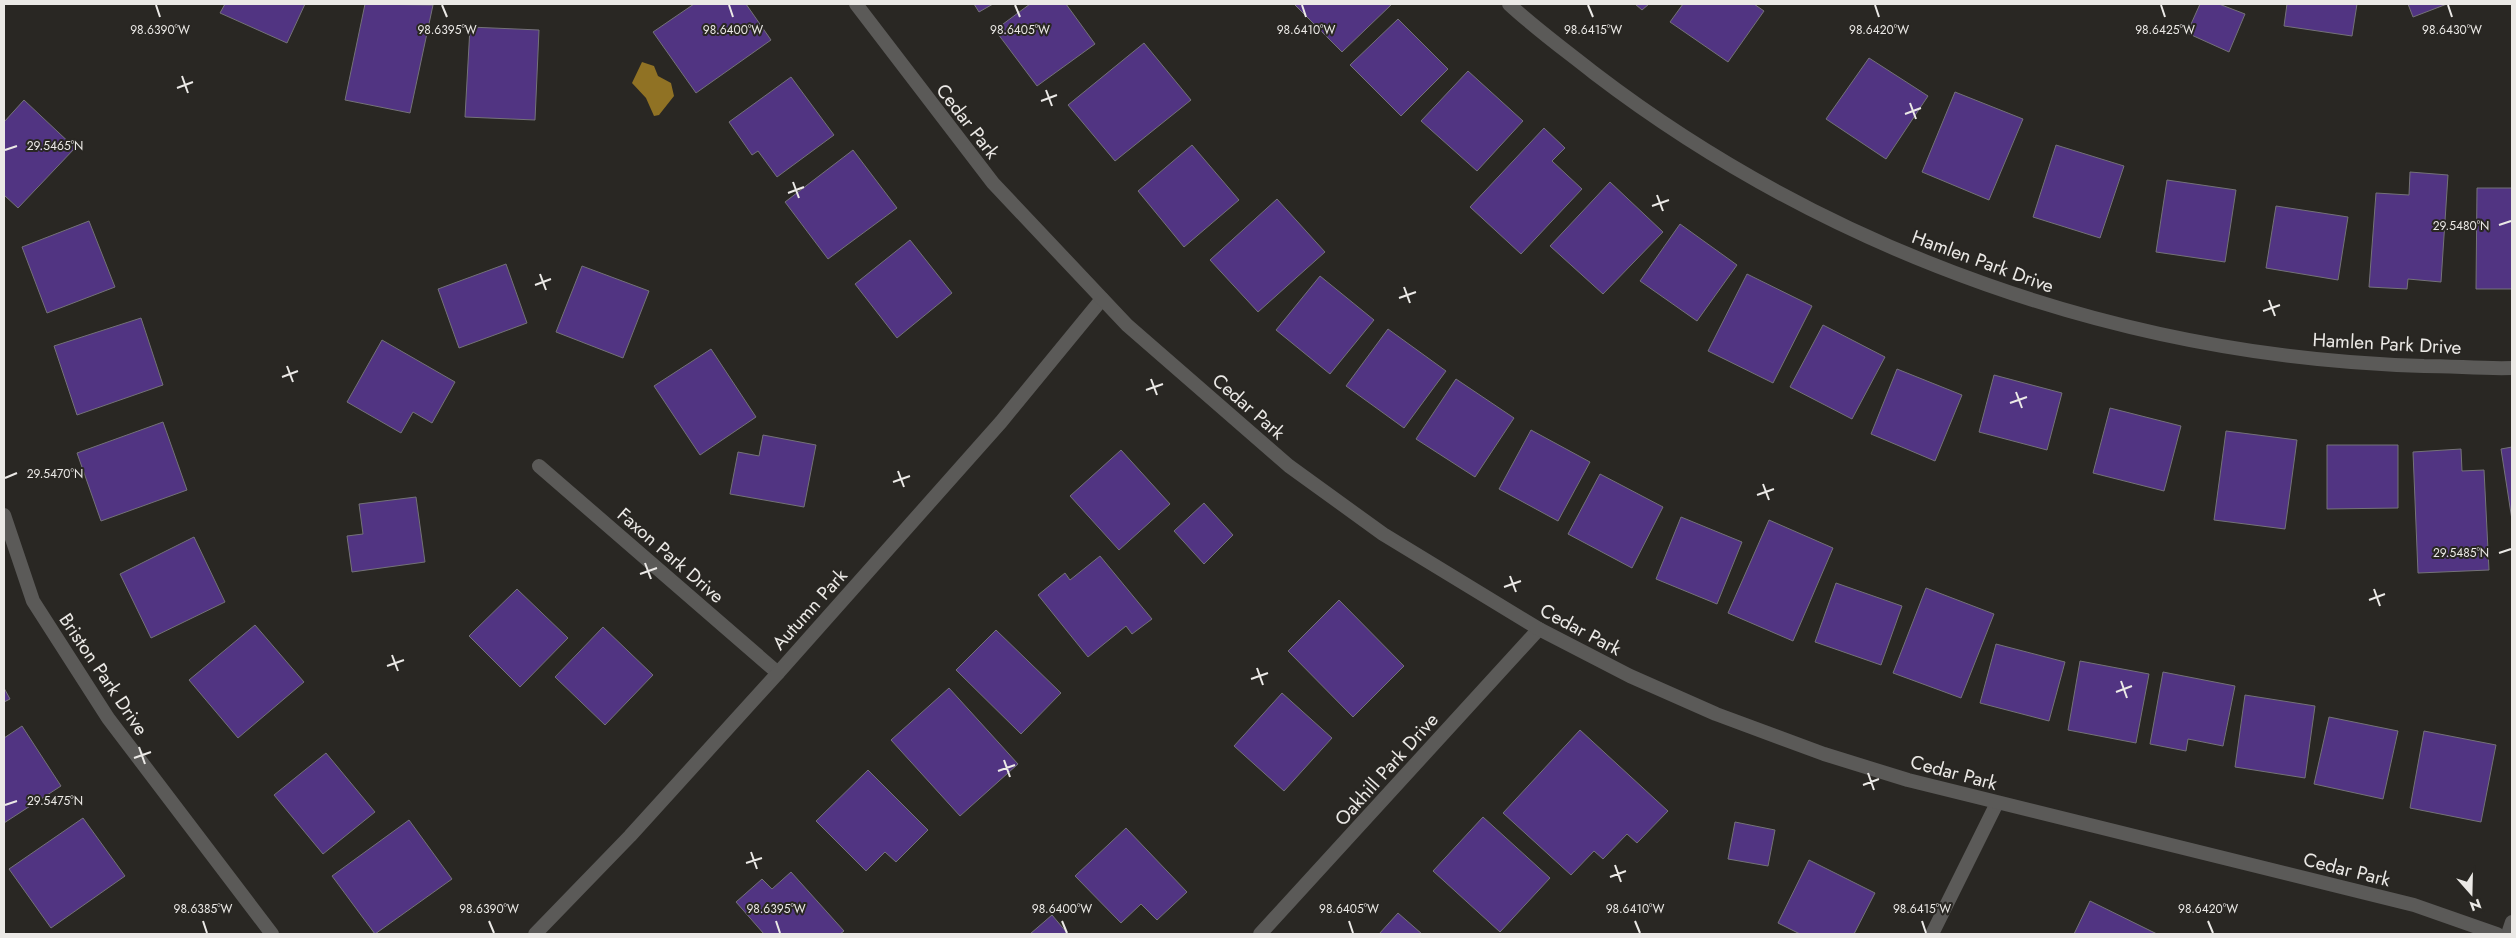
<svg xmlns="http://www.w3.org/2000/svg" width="2516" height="938" font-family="Jost,sans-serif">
  <rect width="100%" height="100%" fill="#292723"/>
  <!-- water -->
  <path fill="#907224" d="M642,62L654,66L658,76L671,83L674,96L659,115L654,116L646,98L632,83Z"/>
  <!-- building -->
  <g fill="#513482" stroke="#747278">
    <path d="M225,4H305L287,43L220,13Z"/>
    <path d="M365,4L433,5L410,113L345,100Z"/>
    <path d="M694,4H746L771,40L696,93L653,32Z"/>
    <path d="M974,4H993L979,12Z"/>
    <path d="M1030,4H1066L1095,44L1037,86L995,30Z"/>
    <path d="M1294,4H1392L1342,52Z"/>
    <path d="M1635,4H1649L1642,10Z"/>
    <path d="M1683,4H1754L1764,11L1728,62L1670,22Z"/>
    <path d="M2200,4H2219L2245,14L2229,52L2187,33Z"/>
    <path d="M2287,4H2357L2352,36L2284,26Z"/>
    <path d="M2408,4H2447L2413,17Z"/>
    <path d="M1398,19L1448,69L1401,116L1350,65Z"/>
    <path d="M470,27L539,30L535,120L465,117Z"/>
    <path d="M1144,43L1191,100L1115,161L1068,105Z"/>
    <path d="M1869,58L1928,96L1886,159L1826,119Z"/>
    <path d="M1468,71L1523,121L1477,171L1421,121Z"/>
    <path d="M791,77L834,135L777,177L758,151L752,155L729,122Z"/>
    <path d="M1955,92L2023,119L1989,200L1922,172Z"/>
    <path d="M24,100L75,148L18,208L4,195V122Z"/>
    <path d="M1544,128L1565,148L1552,161L1582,189L1521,254L1470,207Z"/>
    <path d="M1192,145L1239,200L1184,247L1138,191Z"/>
    <path d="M2056,145L2124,166L2100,238L2033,217Z"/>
    <path d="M853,150L897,208L828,259L785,202Z"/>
    <path d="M2410,172L2448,175L2441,282L2408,279L2407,289L2369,287L2376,193L2409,195Z"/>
    <path d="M2167,180L2236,190L2225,262L2156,252Z"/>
    <path d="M1610,182L1663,232L1603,294L1550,246Z"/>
    <path d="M2477,188H2512V289H2476Z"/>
    <path d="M1277,199L1325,252L1258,312L1210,260Z"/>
    <path d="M2276,206L2348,217L2338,280L2266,268Z"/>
    <path d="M89,221L115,287L47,313L22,247Z"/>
    <path d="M1680,224L1737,265L1697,321L1640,281Z"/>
    <path d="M910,240L952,293L897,338L855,284Z"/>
    <path d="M506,264L527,323L459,348L438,289Z"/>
    <path d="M582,266L649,291L623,358L556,332Z"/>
    <path d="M1747,274L1812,306L1773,383L1708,351Z"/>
    <path d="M1320,276L1374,320L1330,374L1276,330Z"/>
    <path d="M141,318L163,385L77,415L54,346Z"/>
    <path d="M1823,325L1885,357L1852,419L1790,387Z"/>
    <path d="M1388,329L1446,371L1404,428L1346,386Z"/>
    <path d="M382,340L455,382L432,423L413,412L401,433L347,402Z"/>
    <path d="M711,349L756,417L700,455L654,386Z"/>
    <path d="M1897,369L1962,395L1935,461L1871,434Z"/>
    <path d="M1994,375L2062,393L2047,450L1979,432Z"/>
    <path d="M1456,379L1514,418L1475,477L1416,439Z"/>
    <path d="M2110,408L2181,426L2164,491L2093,473Z"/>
    <path d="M163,422L187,490L101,521L77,453Z"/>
    <path d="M1531,430L1590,462L1558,521L1499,489Z"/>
    <path d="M2226,431L2297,440L2285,529L2214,520Z"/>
    <path d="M763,435L816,445L804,507L730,494L738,452L759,456Z"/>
    <path d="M2327,445H2398V508L2327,509Z"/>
    <path d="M2512,447V520L2501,449Z"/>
    <path d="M2461,449L2462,471L2484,470L2489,570L2418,573L2413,452Z"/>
    <path d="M1121,450L1170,504L1119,550L1070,496Z"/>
    <path d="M1600,474L1663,507L1632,568L1568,534Z"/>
    <path d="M416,497L425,562L352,572L347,536L363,534L359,504Z"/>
    <path d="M1204,503L1233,535L1204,564L1174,531Z"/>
    <path d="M1681,517L1742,542L1717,604L1656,579Z"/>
    <path d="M1769,520L1833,548L1793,641L1728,613Z"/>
    <path d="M194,537L225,602L151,638L120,574Z"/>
    <path d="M1100,556L1152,619L1132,634L1126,626L1088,657L1038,595L1065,573L1070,580Z"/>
    <path d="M1836,583L1902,606L1881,665L1815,642Z"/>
    <path d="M1926,588L1994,614L1961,698L1893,673Z"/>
    <path d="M517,589L568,638L520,687L469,636Z"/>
    <path d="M1339,600L1404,666L1353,717L1288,651Z"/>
    <path d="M255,625L304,682L238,738L189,680Z"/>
    <path d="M603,627L653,675L605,725L555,677Z"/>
    <path d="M996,630L1061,693L1021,734L956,670Z"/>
    <path d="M1996,644L2065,662L2049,721L1980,703Z"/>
    <path d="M2080,661L2149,674L2136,743L2068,730Z"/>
    <path d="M2163,672L2235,686L2223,746L2188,739L2186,751L2150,744Z"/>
    <path d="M4,688L10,699L4,702Z"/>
    <path d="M949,688L1018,764L960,816L891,740Z"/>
    <path d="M1282,693L1332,738L1284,791L1234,746Z"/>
    <path d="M2245,695L2315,706L2305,778L2235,767Z"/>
    <path d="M2329,717L2398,731L2383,799L2314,784Z"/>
    <path d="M22,726L61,786L4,823V738Z"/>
    <path d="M1580,730L1668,811L1637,843L1627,834L1603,859L1594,851L1571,875L1503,813Z"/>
    <path d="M2424,731L2496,745L2481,822L2410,808Z"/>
    <path d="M326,753L375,812L323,854L274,795Z"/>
    <path d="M868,770L928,830L896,862L885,852L866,871L816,821Z"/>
    <path d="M1483,817L1550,878L1500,932L1433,871Z"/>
    <path d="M83,818L125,876L51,928L9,869Z"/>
    <path d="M409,820L452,879L375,934L332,876Z"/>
    <path d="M1735,822L1775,830L1768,866L1728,859Z"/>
    <path d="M1126,828L1187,892L1157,920L1141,904L1121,923L1075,876Z"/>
    <path d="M1809,860L1875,893L1854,934H1800L1778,923Z"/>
    <path d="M791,872L844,931L840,934H764L736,902L762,879L772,889Z"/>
    <path d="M2090,901L2157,934H2074Z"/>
    <path d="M1398,913L1422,934H1379Z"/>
    <path d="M1052,915L1068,934H1030Z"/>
  </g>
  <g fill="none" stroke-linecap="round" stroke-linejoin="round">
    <!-- minor -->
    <g stroke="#5b5a58" stroke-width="14">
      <path d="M1509,4C1536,29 1565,50 1594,73C1831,254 2126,358 2424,366C2454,366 2483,369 2512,368"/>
      <path d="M539,466L778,673"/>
      <path d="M4,515L33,601L108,718L272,934"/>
      <path d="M535,934L630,836L778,673L1001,422L1102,299"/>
      <path d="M1260,934L1539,629"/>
      <path d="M1932,934L1997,803"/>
      <path d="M2508,934L2512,922"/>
    </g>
    <!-- tertiary -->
    <path stroke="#5b5a58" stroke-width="14" d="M856,4L993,183L1127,325L1289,466L1383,534L1539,629L1630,676L1716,714L1824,754L1908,780L2414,905L2497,934"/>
  </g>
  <!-- ticks -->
  <path fill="none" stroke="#ebe9e6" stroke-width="2" d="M156,5L160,17M442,5L447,17M729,5L733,17M1015,5L1020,17M1302,5L1306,17M1588,5L1593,17M1875,5L1879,17M2161,5L2165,17M2448,5L2452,17M182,76L188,93M177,88L193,82M1046,90L1052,106M1041,101L1057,95M1910,103L1916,119M1905,114L1921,108M5,150L17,146M793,182L799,198M788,193L804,187M1657,195L1663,211M1652,206L1669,200M2499,225L2511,221M540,274L546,290M535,285L551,279M1404,287L1410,303M1399,298L1416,292M2269,300L2275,316M2263,311L2280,305M287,366L293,382M282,377L298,371M1151,379L1157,395M1146,390L1163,384M2016,392L2022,408M2010,403L2027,397M898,471L904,487M5,478L17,473M893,482L910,476M1763,484L1769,500M1757,495L1774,489M2499,553L2511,549M645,563L651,579M640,574L657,568M1510,576L1516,592M1504,587L1521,581M2374,589L2380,606M2369,600L2385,594M392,655L398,671M387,666L404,660M1257,668L1263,685M1251,679L1268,673M2121,681L2127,698M2116,692L2132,686M139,747L145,764M134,758L151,752M1004,760L1010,777M998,771L1015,765M1868,773L1874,790M1863,785L1879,779M5,805L17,801M751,852L757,869M746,863L762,858M1615,865L1621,882M1610,877L1626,871M203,921L207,933M489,921L494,933M776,921L780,933M1062,921L1067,933M1349,921L1353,933M1635,921L1640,933M1922,921L1926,933M2208,921L2213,933"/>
  <g text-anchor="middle" stroke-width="4" stroke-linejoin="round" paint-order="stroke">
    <!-- street labels -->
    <g font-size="19" fill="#ebe9e6" stroke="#292723">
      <text transform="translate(968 121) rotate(52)" y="7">Cedar Park</text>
      <text transform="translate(1983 261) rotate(20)" y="7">Hamlen Park Drive</text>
      <text transform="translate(2387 343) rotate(3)" y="7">Hamlen Park Drive</text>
      <text transform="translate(1249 406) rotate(41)" y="7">Cedar Park</text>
      <text transform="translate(671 555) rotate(41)" y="7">Faxon Park Drive</text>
      <text transform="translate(809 609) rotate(-48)" y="7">Autumn Park</text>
      <text transform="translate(1581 629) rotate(28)" y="7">Cedar Park</text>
      <text transform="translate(104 674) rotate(56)" y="7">Briston Park Drive</text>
      <text transform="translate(1386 769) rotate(-48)" y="7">Oakhill Park Drive</text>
      <text transform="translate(1954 772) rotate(15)" y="7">Cedar Park</text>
      <text transform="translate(2347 869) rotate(14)" y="7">Cedar Park</text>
    </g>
  </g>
  <g font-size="12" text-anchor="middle" fill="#ebe9e6" stroke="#292723" stroke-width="4" stroke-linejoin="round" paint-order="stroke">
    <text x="160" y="34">98.6390°W</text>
    <text x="447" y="34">98.6395°W</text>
    <text x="733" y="34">98.6400°W</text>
    <text x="1020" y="34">98.6405°W</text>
    <text x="1306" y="34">98.6410°W</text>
    <text x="1593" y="34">98.6415°W</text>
    <text x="1879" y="34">98.6420°W</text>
    <text x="2165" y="34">98.6425°W</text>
    <text x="2452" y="34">98.6430°W</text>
    <text x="55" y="150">29.5465°N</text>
    <text x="2461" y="230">29.5480°N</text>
    <text x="55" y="478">29.5470°N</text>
    <text x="2461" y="557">29.5485°N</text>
    <text x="55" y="805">29.5475°N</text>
    <text x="203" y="913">98.6385°W</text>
    <text x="489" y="913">98.6390°W</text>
    <text x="776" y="913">98.6395°W</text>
    <text x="1062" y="913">98.6400°W</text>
    <text x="1349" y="913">98.6405°W</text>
    <text x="1635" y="913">98.6410°W</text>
    <text x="1922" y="913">98.6415°W</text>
    <text x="2208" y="913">98.6420°W</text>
  </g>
  <!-- border -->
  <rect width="2516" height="938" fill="none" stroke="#ebe9e6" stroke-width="10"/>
  <!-- north arrow -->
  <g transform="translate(2471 893) rotate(160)" stroke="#292723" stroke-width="4" paint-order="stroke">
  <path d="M0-4L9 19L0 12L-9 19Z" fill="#ebe9e6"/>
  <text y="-8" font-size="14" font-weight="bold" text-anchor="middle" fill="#ebe9e6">N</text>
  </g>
</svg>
